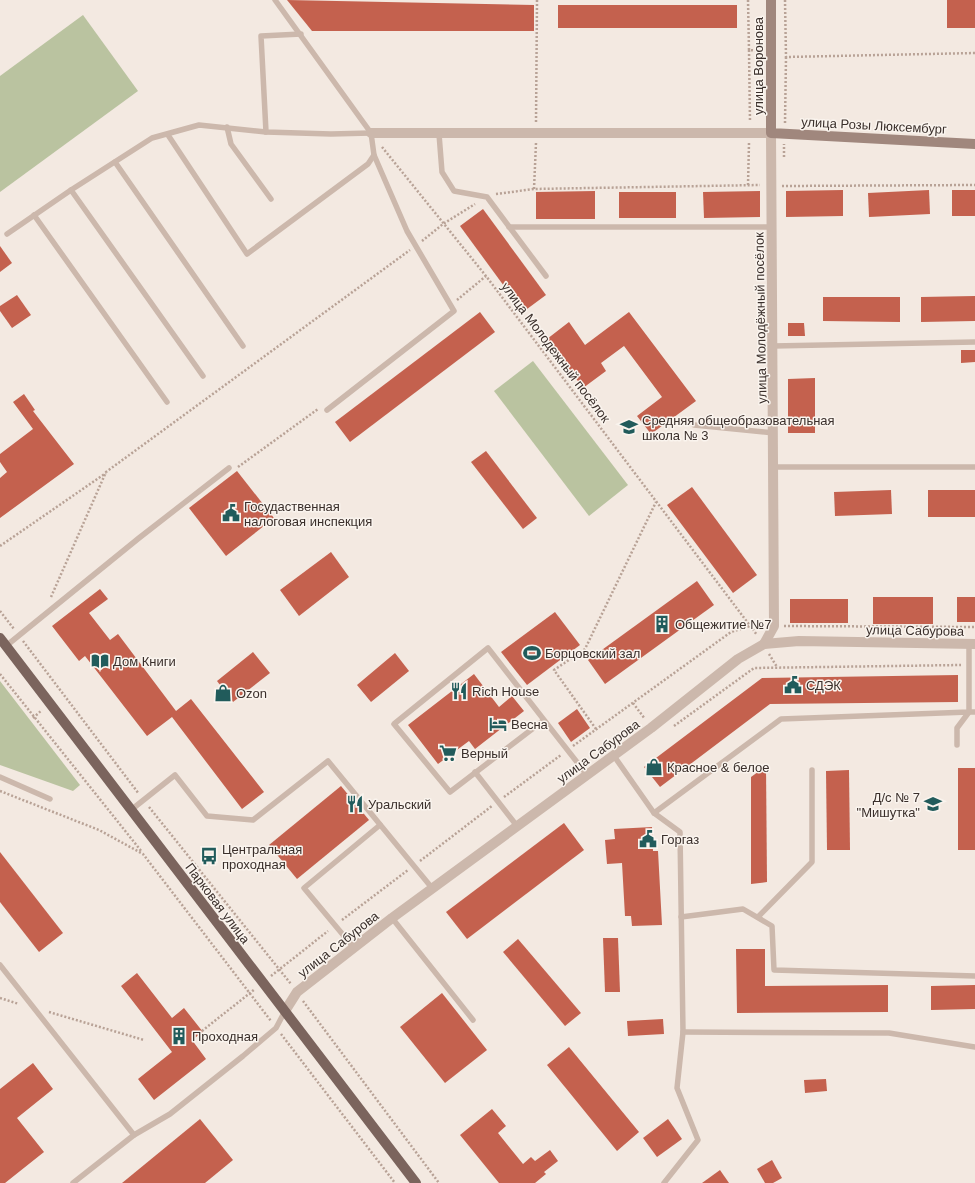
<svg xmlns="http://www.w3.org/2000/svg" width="975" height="1183" font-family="Helvetica,sans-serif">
  <rect width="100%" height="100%" fill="#f3e9e1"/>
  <!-- green -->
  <g fill="#bac3a0">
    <path d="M83,15L138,91L0,192V76Z"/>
    <path d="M533,361L628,485L589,516L494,391Z"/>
    <path d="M0,681L80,785L73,791L0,765Z"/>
  </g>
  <!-- building -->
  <g fill="#c4614e">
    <path d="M287,0L534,5V31H312Z"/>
    <rect x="947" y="0" width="28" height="28"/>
    <rect x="558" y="5" width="179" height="23"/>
    <path d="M843,190V216L786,217V191Z"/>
    <path d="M929,190L930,214L869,217L868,193Z"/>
    <rect x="952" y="190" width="23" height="26"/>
    <path d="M595,191V219H536V192Z"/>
    <path d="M760,191V217L704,218L703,192Z"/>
    <rect x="619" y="192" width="57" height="26"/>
    <path d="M483,209L546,295L523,312L460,226Z"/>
    <path d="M0,246L12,263L0,272Z"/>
    <path d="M17,295L31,315L12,328L0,311V306Z"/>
    <path d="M975,296V321L921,322V297Z"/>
    <path d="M823,297H900V322L823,321Z"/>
    <path d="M480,312L495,332L350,442L335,422Z"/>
    <path d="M629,312L696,401L651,434L637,416L662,397L624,346L601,363L606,371L583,388L547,339L569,322L585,345Z"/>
    <path d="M788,323H804L805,336H788Z"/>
    <path d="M961,350H975V362L961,363Z"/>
    <path d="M815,378V433H788V379Z"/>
    <path d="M24,394L35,410L33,411L74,464L0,518V478L7,472L0,462V454L33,429L13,402Z"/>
    <path d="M486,451L537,518L523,529L471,462Z"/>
    <path d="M237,471L274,518L226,556L189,508Z"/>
    <path d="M692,487L757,575L733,593L667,505Z"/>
    <path d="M891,490L892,514L835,516L834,492Z"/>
    <rect x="928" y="490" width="47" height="27"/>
    <path d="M331,552L349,577L299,616L280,590Z"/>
    <path d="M697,581L714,605L605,684L588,660Z"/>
    <path d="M100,589L108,599L89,613L110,640L118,634L176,711L191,699L264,792L242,809L172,717L147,736L85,656L79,661L52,626Z"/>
    <rect x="873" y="597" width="60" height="27"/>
    <rect x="957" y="597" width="18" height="25"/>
    <rect x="790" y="599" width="58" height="24"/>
    <path d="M555,612L580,645L527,685L501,652Z"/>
    <path d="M253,652L270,673L233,702L217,681Z"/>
    <path d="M395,653L409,671L371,702L357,685Z"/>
    <path d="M474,674L499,707L512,696L524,711L475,749L469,741L438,764L408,725Z"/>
    <path d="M958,675V702L770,704L660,787L644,767L762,678Z"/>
    <path d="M577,709L590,728L571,742L558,723Z"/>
    <path d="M766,766L767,882L751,884V777Z"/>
    <rect x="958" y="768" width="17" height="82"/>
    <path d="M849,770L850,850H827L826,771Z"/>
    <path d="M341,786L369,820L297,879L269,845Z"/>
    <path d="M564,823L584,850L467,939L446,912Z"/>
    <path d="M652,827L653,851H658L662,925L632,926L631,916H625L622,863L607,864L605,840L615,839L614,829Z"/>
    <path d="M0,852L63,933L39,952L0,902Z"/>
    <path d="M603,938H618L620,992H605Z"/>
    <path d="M518,939L581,1013L565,1026L503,952Z"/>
    <path d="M736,949H765V986L888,985V1012L737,1013Z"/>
    <path d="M137,973L172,1018L184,1008L203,1032L192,1040L206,1059L154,1100L138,1079L172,1052L121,986Z"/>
    <path d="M975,985V1009L931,1010V986Z"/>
    <path d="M442,993L487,1050L445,1083L400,1027Z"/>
    <path d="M663,1019L664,1034L628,1036L627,1021Z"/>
    <path d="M569,1047L639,1132L617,1151L547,1065Z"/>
    <path d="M33,1063L53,1089L17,1118L44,1152L5,1183H0V1089Z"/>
    <path d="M826,1079L827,1091L805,1093L804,1080Z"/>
    <path d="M492,1109L506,1126L498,1133L523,1164L531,1157L535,1161L550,1150L558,1161L544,1172L546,1174L535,1183H499L460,1135Z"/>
    <path d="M200,1119L233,1160L205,1183H122Z"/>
    <path d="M668,1119L682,1139L657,1157L643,1138Z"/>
    <path d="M772,1160L782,1178L773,1183H765L757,1169Z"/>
    <path d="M720,1170L729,1183H702Z"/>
  </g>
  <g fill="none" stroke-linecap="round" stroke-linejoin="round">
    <!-- path -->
    <g stroke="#b8a296" stroke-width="2.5" stroke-dasharray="2 2" stroke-linecap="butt">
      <path d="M748,0L749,50L761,51"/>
      <path d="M785,0L786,57L975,53"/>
      <path d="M749,50L750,122"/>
      <path d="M536,122L537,0"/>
      <path d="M785,123L786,57"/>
      <path d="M382,147L486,276L757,635"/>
      <path d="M784,157V144"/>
      <path d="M748,185L749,143"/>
      <path d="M782,186L975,185"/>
      <path d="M534,189L536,143"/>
      <path d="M496,194L534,189L760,185"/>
      <path d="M422,241L443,224L475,204"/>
      <path d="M457,300L486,276"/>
      <path d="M238,467L318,409"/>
      <path d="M0,546L106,473"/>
      <path d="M51,597L106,472L410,250"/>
      <path d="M0,611L14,629"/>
      <path d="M784,626L975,627"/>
      <path d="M23,641L139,794"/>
      <path d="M769,654L777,667"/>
      <path d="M0,674L142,852"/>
      <path d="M633,703L645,719"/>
      <path d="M33,718L42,710"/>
      <path d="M674,726L754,668L961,665"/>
      <path d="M596,729L554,670L585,649L656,502"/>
      <path d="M573,746L731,632L750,626H763"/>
      <path d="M0,791L99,830L143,854L271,1021"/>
      <path d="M504,797L561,755"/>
      <path d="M149,807L291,984"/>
      <path d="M420,861L492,806"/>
      <path d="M342,920L408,870"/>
      <path d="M271,976L328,931"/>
      <path d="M0,998L19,1004"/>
      <path d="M303,1001L439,1183"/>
      <path d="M49,1012L144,1040"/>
      <path d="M202,1031L255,989"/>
      <path d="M281,1034L395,1183"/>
    </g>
    <!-- lane -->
    <g stroke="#ccb8ac" stroke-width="5.5">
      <path d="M227,127L231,144L271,199"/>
      <path d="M266,132L261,36L301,34"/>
      <path d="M439,134L442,172L454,191L487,197L546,276"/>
      <path d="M168,135L247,254L368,164L374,155L371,133L275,0"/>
      <path d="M115,162L243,346"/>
      <path d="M71,190L203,376"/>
      <path d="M34,215L167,402"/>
      <path d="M509,227H771"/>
      <path d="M7,234L71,190L152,138L199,125L266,132L331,134L371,133"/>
      <path d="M773,346L975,342"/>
      <path d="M327,410L454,311L407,231L374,155"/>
      <path d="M694,425L774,433"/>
      <path d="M775,467H975"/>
      <path d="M6,646L139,538L229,468"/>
      <path d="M544,720L450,792L394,724L488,648L587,775"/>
      <path d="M957,745V728L969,712H975"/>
      <path d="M614,756L654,813L680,832L683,1032L677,1088L698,1140L664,1183"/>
      <path d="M475,772L517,826"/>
      <path d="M0,777L50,799"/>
      <path d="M131,810L175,775L207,816L253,820L328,761L432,888"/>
      <path d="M654,813L781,719L969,712V644"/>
      <path d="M681,917L743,909L772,926L774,970L975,976"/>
      <path d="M758,917L812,862V770"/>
      <path d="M392,918L473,1020"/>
      <path d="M354,948L304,888L380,825"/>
      <path d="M0,965L134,1135"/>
      <path d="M683,1032L889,1033L975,1047"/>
      <path d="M73,1183L134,1135L170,1114L243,1056L276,1028L285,1011"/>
    </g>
    <!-- street -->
    <g stroke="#ccb8ac" stroke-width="10">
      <path d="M371,133H771L774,626L764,644"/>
      <path d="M285,1011L297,992L392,918L651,728L738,659L764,644L799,641L975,644"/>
    </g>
    <!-- secondary -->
    <path stroke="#a0877d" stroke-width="10" d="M771,0V133L975,144"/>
    <!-- primary -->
    <path stroke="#7b645d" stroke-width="10" d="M0,638L416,1183"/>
  </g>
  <!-- icons -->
  <defs>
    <g id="school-bare" transform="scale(1.38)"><path d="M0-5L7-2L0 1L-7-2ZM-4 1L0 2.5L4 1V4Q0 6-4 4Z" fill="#215b5b" stroke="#faf4ee" stroke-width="2.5" paint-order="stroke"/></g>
    <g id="civic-bare" transform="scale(1.38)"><path d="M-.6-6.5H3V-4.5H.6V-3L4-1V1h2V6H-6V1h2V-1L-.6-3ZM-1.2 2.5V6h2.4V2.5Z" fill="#215b5b" stroke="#faf4ee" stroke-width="2.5" paint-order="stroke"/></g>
    <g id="building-bare" transform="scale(1.38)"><path d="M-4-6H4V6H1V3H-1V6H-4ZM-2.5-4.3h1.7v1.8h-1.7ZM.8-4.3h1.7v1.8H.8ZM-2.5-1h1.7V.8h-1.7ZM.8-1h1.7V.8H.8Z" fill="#215b5b" stroke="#faf4ee" stroke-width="2.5" paint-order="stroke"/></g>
    <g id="stadium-bare" transform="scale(1.38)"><path d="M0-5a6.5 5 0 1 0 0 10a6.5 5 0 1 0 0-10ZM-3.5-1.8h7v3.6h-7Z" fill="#215b5b" stroke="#faf4ee" stroke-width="2.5" paint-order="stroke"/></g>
    <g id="library-bare" transform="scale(1.38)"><path d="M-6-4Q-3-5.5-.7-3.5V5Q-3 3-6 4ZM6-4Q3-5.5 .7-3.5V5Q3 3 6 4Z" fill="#215b5b" stroke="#faf4ee" stroke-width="2.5" paint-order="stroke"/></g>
    <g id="restaurant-bare" transform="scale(1.38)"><path d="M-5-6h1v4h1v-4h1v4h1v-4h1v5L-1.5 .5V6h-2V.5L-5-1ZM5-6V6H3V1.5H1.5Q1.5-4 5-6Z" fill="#215b5b" stroke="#faf4ee" stroke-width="2.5" paint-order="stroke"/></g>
    <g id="shop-bare" transform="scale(1.38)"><path d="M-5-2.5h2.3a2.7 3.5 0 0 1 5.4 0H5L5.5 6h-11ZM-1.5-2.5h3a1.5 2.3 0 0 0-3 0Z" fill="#215b5b" stroke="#faf4ee" stroke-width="2.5" paint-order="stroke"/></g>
    <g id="hotel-bare" transform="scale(1.38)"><path d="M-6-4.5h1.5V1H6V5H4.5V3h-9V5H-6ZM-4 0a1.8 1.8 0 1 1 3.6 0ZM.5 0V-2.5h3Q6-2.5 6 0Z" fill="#215b5b" stroke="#faf4ee" stroke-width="2.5" paint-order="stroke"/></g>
    <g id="supermarket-bare" transform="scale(1.38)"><path d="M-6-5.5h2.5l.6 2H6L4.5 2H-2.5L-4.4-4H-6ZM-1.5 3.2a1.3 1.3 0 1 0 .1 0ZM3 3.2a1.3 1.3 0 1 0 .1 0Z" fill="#215b5b" stroke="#faf4ee" stroke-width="2.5" paint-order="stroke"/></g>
    <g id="bus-bare" transform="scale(1.38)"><path d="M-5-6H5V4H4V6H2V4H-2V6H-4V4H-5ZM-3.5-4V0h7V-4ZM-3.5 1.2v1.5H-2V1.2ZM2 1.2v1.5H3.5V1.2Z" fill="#215b5b" stroke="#faf4ee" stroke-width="2.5" paint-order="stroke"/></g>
  </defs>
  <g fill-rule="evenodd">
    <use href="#school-bare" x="629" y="427"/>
    <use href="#civic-bare" x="231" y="513"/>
    <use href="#building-bare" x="662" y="624"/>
    <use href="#stadium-bare" x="532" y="653"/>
    <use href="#library-bare" x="100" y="661"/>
    <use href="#civic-bare" x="793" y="685"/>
    <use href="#restaurant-bare" x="459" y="691"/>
    <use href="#shop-bare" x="223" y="693"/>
    <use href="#hotel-bare" x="498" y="724"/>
    <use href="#supermarket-bare" x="448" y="753"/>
    <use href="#shop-bare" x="654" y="767"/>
    <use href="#restaurant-bare" x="355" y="804"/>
    <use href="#school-bare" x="933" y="804"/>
    <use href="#civic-bare" x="648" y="839"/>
    <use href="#bus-bare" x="209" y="856"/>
    <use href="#building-bare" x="179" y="1036"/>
  </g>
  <g text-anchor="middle" stroke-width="3" stroke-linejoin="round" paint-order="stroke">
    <!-- street labels -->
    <g font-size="13" fill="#3a2f2b" stroke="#faf4ee">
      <text transform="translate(758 66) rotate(-90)" y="5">улица Воронова</text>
      <text transform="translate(874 125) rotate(3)" y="5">улица Розы Люксембург</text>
      <text transform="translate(760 318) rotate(-91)" y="5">улица Молодёжный посёлок</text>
      <text transform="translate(556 352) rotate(53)" y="5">улица Молодежный посёлок</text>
      <text transform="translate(915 630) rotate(1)" y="5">улица Сабурова</text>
      <text transform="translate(598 751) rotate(-36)" y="5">улица Сабурова</text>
      <text transform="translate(218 903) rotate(53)" y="5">Парковая улица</text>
      <text transform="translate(338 944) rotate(-38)" y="5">улица Сабурова</text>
    </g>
    <!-- poi labels -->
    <g font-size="13" fill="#3a2f2b" stroke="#faf4ee" text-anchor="start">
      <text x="642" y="425">Средняя общеобразовательная<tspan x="642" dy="15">школа № 3</tspan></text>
      <text x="244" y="511">Госудаственная<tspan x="244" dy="15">налоговая инспекция</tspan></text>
      <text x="675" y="629">Общежитие №7</text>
      <text x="545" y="658">Борцовский зал</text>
      <text x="113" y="666">Дом Книги</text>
      <text x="806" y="690">СДЭК</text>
      <text x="472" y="696">Rich House</text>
      <text x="236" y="698">Ozon</text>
      <text x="511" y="729">Весна</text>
      <text x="461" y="758">Верный</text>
      <text x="667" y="772">Красное &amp; белое</text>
      <text x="920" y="802" text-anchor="end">Д/с № 7<tspan x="920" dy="15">"Мишутка"</tspan></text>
      <text x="368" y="809">Уральский</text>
      <text x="661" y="844">Горгаз</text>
      <text x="222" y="854">Центральная<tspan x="222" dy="15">проходная</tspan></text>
      <text x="192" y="1041">Проходная</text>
    </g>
  </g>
</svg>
